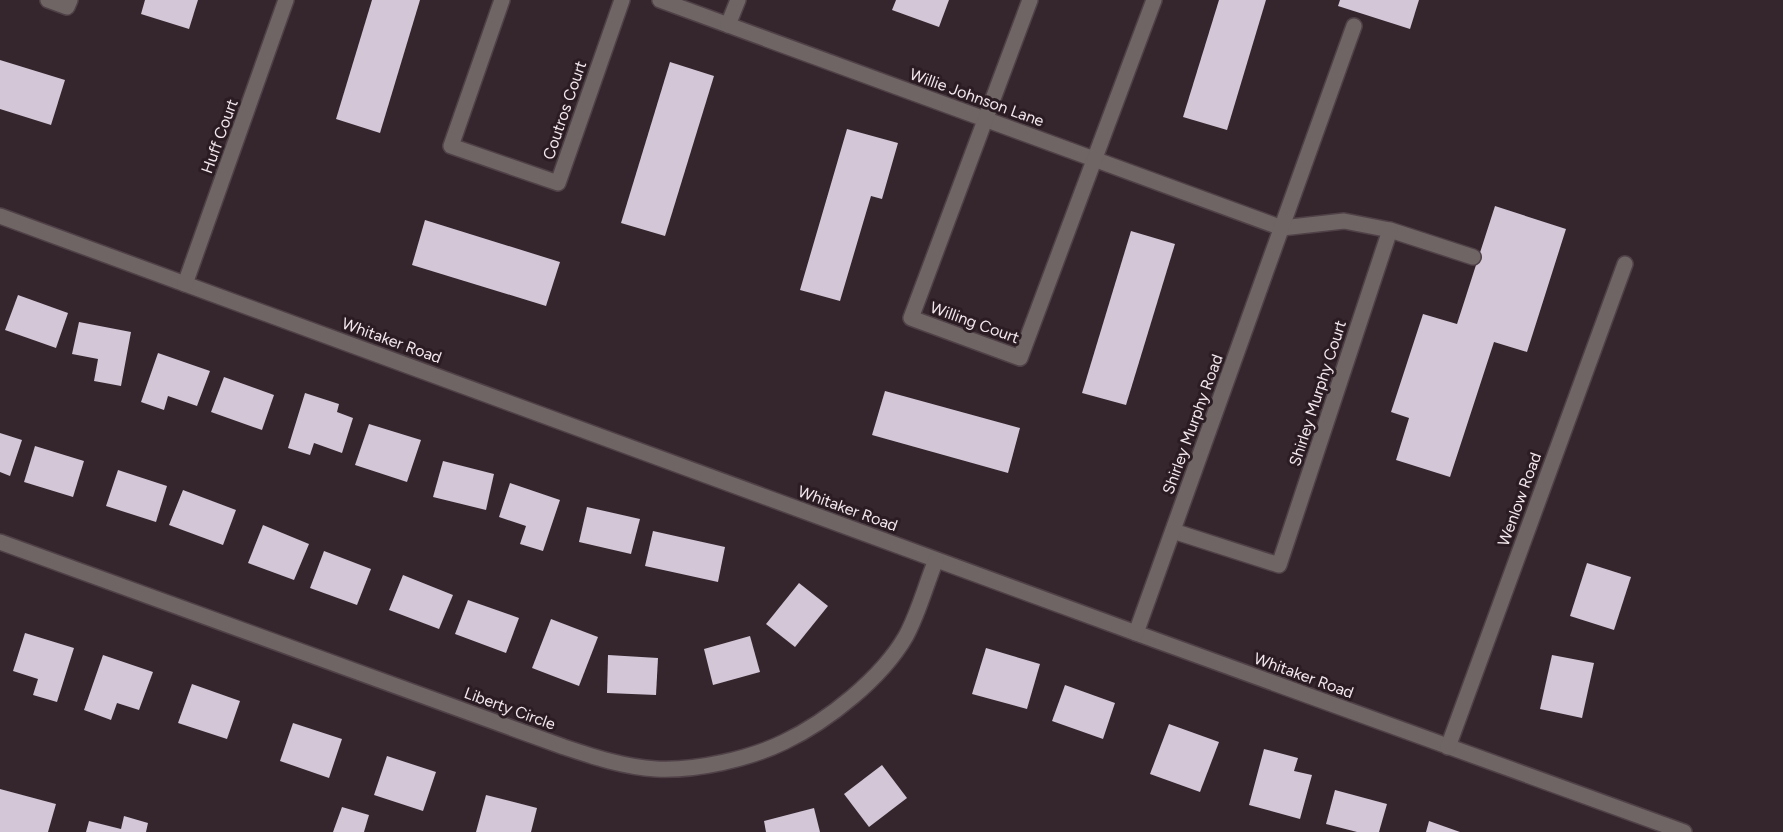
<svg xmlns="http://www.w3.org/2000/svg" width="1783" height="832" font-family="Figtree,sans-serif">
  <rect width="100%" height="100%" fill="#35252c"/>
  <!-- building -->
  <g fill="#d2c6d7">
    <path d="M145,0H198L189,29L141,14Z"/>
    <path d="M372,0H420L380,133L336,119Z"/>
    <path d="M896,0H949L939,27L892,10Z"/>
    <path d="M1219,0H1266L1227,130L1183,117Z"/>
    <path d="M1340,0H1419L1410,29L1338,6Z"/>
    <path d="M0,60L65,80L51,125L0,109Z"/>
    <path d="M670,62L714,76L665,236L621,223Z"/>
    <path d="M847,129L898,143L882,199L871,196L840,301L800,290Z"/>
    <path d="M1495,206L1566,229L1527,352L1494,342L1450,477L1396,460L1409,418L1391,412L1423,314L1457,324Z"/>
    <path d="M425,220L560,262L546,306L412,265Z"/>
    <path d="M1131,231L1175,244L1126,405L1082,393Z"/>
    <path d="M18,295L68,313L56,348L5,330Z"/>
    <path d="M79,322L131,332L121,386L94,381L98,359L72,354Z"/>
    <path d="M158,353L210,371L197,406L168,396L164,410L141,402Z"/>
    <path d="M224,377L274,395L262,430L211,412Z"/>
    <path d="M885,391L1020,428L1008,473L872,435Z"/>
    <path d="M305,393L339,404L337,412L353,418L342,453L314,443L310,455L288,448Z"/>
    <path d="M369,424L421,440L407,482L355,465Z"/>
    <path d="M0,433L22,440L10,476L0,472Z"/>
    <path d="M35,446L84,461L73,497L24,482Z"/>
    <path d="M443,461L494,474L486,510L433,497Z"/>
    <path d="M118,470L167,486L156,522L106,506Z"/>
    <path d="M510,483L560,500L543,551L520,544L526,526L499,517Z"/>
    <path d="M183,490L236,510L223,545L169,525Z"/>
    <path d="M587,507L640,519L631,554L579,542Z"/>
    <path d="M263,525L309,544L294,580L248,563Z"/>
    <path d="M653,531L725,547L718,582L645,566Z"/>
    <path d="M324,551L371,569L357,605L310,588Z"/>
    <path d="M1587,563L1631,577L1614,630L1570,616Z"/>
    <path d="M403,575L453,595L439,629L389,610Z"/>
    <path d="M799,583L828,606L795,647L766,624Z"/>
    <path d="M468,600L519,618L506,653L455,634Z"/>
    <path d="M551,619L598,637L579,686L532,668Z"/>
    <path d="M25,633L74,648L57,702L33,695L38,679L13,671Z"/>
    <path d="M750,636L760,672L713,685L704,649Z"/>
    <path d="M986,648L1040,664L1027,709L972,694Z"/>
    <path d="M103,655L153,672L139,710L117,703L111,720L84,710Z"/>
    <path d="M608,655L658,658L656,695L607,693Z"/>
    <path d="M1552,655L1594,663L1582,718L1540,709Z"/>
    <path d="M192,684L240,701L227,739L178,723Z"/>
    <path d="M1065,685L1115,703L1103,739L1052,721Z"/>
    <path d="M293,723L342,739L329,778L280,761Z"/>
    <path d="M1169,724L1219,742L1200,792L1150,774Z"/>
    <path d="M1264,749L1298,758L1294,771L1312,775L1300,819L1249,805Z"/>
    <path d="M387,756L436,772L423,811L374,795Z"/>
    <path d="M882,765L907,798L869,827L844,794Z"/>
    <path d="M0,789L56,804L48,832H0Z"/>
    <path d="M1335,790L1387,804L1379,832H1357L1326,824Z"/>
    <path d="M486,795L537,808L531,832H476Z"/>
    <path d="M342,807L369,815L364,832H333Z"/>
    <path d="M814,808L820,832H766L764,821Z"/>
    <path d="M124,816L148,823L146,832H86L89,821L121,829Z"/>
    <path d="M1429,821L1460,832H1426Z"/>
  </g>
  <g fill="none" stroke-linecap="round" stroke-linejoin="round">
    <!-- lane casing -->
    <g stroke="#504047" stroke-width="18">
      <path id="lane" d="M1390,230L1473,257"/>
    </g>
    <!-- street casing -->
    <g stroke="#504047" stroke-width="18">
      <g id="street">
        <path d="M48,0L67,7L70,0"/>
        <path d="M502,0L451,146L558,183L622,0"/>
        <path d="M660,0L1282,228L1344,221L1390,230L1279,565L1173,531"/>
        <path d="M1030,0L911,318L1020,358L1154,0"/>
        <path d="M728,25L738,0"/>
        <path d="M0,216L1136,633L1684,832"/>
        <path d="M185,284L286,0"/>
        <path d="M0,542L564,747C594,757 624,767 656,769C696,771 749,759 784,742C828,721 882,678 906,636C919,612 926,584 936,560"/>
        <path d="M1136,633L1354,26"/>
        <path d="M1448,747L1625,264"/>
      </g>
    </g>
    <!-- lane -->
    <use href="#lane" stroke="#6e6564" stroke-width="15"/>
    <!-- street -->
    <use href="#street" stroke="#6e6564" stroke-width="15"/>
  </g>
  <g text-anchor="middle" stroke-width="6" stroke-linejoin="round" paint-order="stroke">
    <!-- street labels -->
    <g font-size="16" fill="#f3e8ed" stroke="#2b1c23">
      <text transform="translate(977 97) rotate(20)" y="6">Willie Johnson Lane</text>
      <text transform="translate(564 110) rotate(-71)" y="6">Coutros Court</text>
      <text transform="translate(219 136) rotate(-70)" y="6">Huff Court</text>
      <text transform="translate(975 322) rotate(20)" y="6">Willing Court</text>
      <text transform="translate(392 340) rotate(20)" y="6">Whitaker Road</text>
      <text transform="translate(1317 393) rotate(-72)" y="6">Shirley Murphy Court</text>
      <text transform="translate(1192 424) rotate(-70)" y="6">Shirley Murphy Road</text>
      <text transform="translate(1519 499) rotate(-70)" y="6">Wenlow Road</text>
      <text transform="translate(848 508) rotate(20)" y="6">Whitaker Road</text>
      <text transform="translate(1304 675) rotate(20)" y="6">Whitaker Road</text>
      <text transform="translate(510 708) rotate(20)" y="6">Liberty Circle</text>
    </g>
  </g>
</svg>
